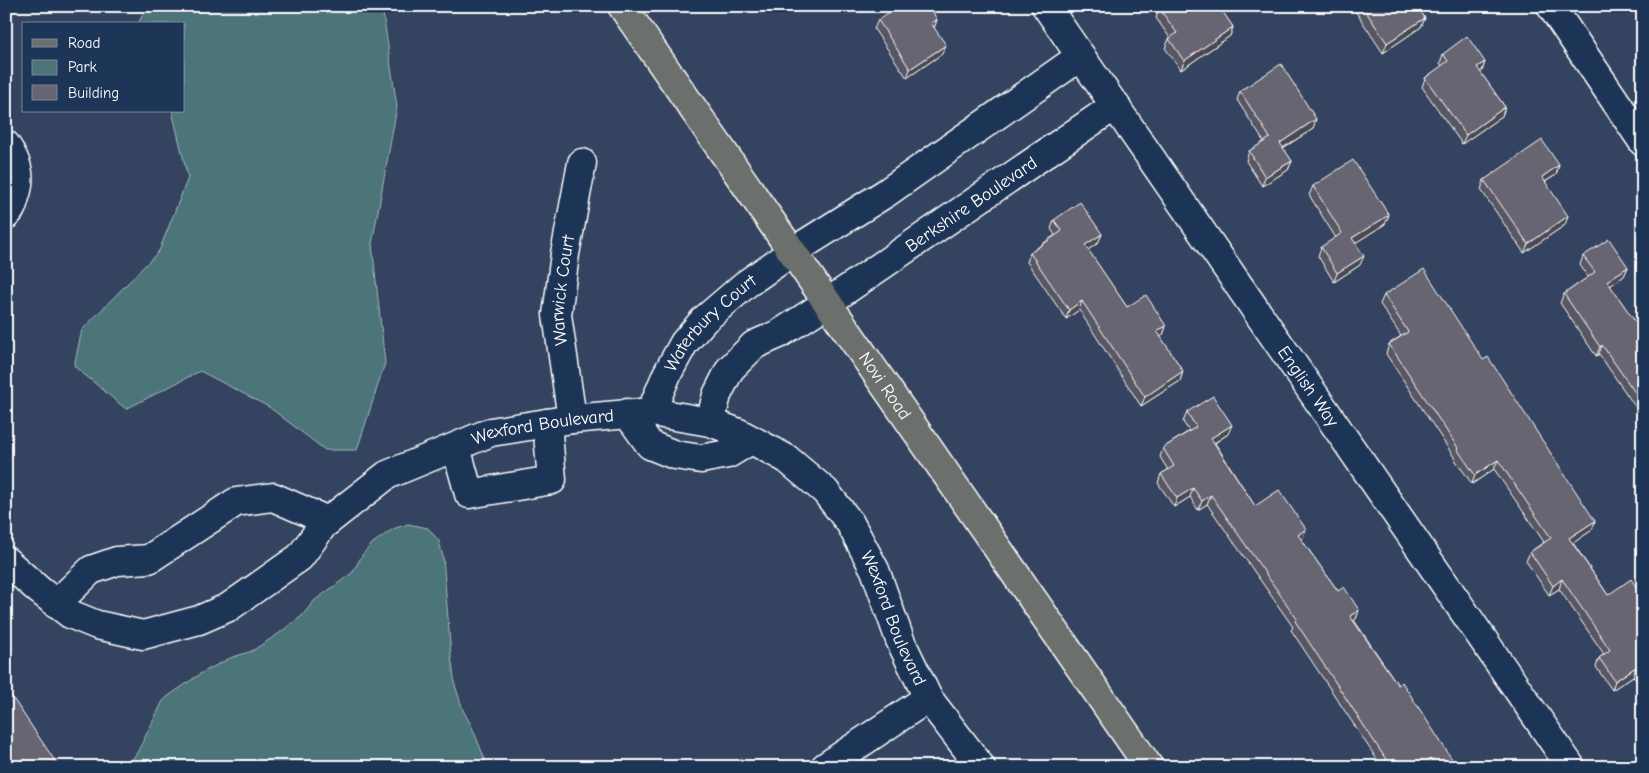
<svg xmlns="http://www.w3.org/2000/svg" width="1649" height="773" font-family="'Comic Neue',sans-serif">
  <rect width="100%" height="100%" fill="#34435f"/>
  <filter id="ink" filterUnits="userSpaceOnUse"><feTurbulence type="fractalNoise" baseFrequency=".02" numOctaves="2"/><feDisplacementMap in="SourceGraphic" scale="10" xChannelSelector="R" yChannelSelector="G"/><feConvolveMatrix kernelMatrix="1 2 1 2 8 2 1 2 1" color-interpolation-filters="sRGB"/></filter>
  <g filter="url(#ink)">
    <!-- green -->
    <g fill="#4c7479" stroke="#a6babc">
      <path d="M147,6H382L397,107L372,244L385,363L357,450H325L269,407L200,371L126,409L74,366L82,330L159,251L188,178L172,111H184V24H140L139,22Z"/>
      <path d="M408,524L428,528L439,541L443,557L451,656L455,685L463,710L472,727L488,767H127L138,751L163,701L167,697L200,674L230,658L252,651L278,634L302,616L314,601L352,573L363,554L373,543L393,529Z"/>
    </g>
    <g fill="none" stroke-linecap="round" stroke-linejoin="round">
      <!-- minor casing -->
      <g stroke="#fff" stroke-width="31">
        <g id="minor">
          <path id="s1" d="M1046,6L1571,767"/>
          <path d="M1551,6L1643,142"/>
          <path d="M6,145C18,163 22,177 15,197C13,204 12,210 6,215"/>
          <path id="s2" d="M651,412L667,374L684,343L704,320L746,284L792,252L886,193L1081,56"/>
          <path d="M627,413L650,445L675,455L701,459L728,454L751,440"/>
          <path id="s3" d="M572,419L557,315L565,254L582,163"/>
          <path id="s4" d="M710,422L717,395L730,369L754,345L779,334L827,303L1116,105"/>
          <path d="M456,447L469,494L552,480L547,423"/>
          <path id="s5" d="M6,561L39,590L70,614L97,625L143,635L199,620L229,607L300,557L323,525L387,475L491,432L572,419L651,412L710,422L739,433L787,459L825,491L850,523L875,570L900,640L928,698L981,767"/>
          <path d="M56,604L91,570L117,561L149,559L236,502L273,497L328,521"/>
          <path d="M825,767L928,698"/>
        </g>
      </g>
      <!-- major casing -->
      <g stroke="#fff" stroke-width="31">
        <g id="major">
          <path id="s6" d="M622,6L1149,767"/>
        </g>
      </g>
      <!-- minor -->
      <use href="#minor" stroke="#1d3557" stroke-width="28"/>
      <!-- major -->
      <use href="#major" stroke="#6c706d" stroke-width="28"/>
    </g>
    <!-- wall -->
    <g fill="#595763" stroke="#fff">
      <path d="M1158,6H1224L1223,9L1221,10L1233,27L1230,36L1181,70L1165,48L1169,39L1170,38L1156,18L1159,8Z"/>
      <path d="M1352,6H1417L1425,18L1421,27L1383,53Z"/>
      <path d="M878,20H937L934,28L942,54L907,78L874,29Z"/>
      <path d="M1443,54L1485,62L1482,71L1480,72L1505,107L1502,116L1462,144L1422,87L1425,78L1442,66L1440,63Z"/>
      <path d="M1240,91L1313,129L1283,148L1292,161L1288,170L1262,186L1246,161L1249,151L1264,142L1237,100Z"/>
      <path d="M1559,165L1556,175L1545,182L1565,225L1524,253L1481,190L1484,180Z"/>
      <path d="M1313,186L1385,224L1355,243L1360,265L1334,282L1318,256L1321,247L1336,238L1309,195Z"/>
      <path d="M1054,220L1102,234L1098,243L1088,250L1127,307L1166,326L1163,335L1160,336L1183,371L1180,381L1141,406L1079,310L1066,319L1027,262L1030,253L1055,235L1051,229Z"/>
      <path d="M1583,256L1628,267L1624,276L1610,286L1643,333V418L1599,354L1596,356L1560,303L1564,294L1588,277L1580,265Z"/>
      <path d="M1384,295L1592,530L1573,543L1608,595L1643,597V690L1633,676L1612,690L1596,667L1599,658L1604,654L1559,589L1549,595L1526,561L1530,552L1544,542L1494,469L1472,484L1454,458V457L1386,354L1389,344L1401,336L1380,304Z"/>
      <path d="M1187,412L1228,434L1215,443L1255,506L1303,538L1301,539L1338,591L1359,610L1356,619L1354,620L1398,685L1457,767H1382L1291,630L1293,627L1207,504L1198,510L1190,497L1174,507L1158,483L1161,474L1168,470L1160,457L1163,448L1189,431L1183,422Z"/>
    </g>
    <!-- shaded-wall -->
    <g fill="#494750" stroke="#fff">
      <path d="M1218,6H1224L1223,9L1215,15Z"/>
      <path d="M1425,18L1421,27L1383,53L1387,43Z"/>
      <path d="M937,20L933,30L931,23Z"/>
      <path d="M1233,27L1230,36L1181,70L1184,61Z"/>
      <path d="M946,45L942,54L907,78L910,69Z"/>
      <path d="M1485,62L1482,71L1474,77L1477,67Z"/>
      <path d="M1505,107L1502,116L1462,144L1466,135Z"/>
      <path d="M1316,119L1313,129L1276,152L1280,143Z"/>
      <path d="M1292,161L1288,170L1262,186L1265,177Z"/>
      <path d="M1559,165L1556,175L1538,186L1542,177Z"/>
      <path d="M1389,215L1385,224L1349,247L1352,238Z"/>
      <path d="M1568,216L1565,225L1524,253L1528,244Z"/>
      <path d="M1102,234L1098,243L1082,254L1085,245Z"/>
      <path d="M1364,256L1360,265L1334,282L1337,273Z"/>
      <path d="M1628,267L1624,276L1603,291L1607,281Z"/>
      <path d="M1082,301L1079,310L1066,319L1069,310Z"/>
      <path d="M1166,326L1163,335L1154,341L1157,331Z"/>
      <path d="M1602,345L1599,354L1596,356L1600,347Z"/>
      <path d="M1183,371L1180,381L1141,406L1145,397Z"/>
      <path d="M1232,425L1228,434L1208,447L1211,438Z"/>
      <path d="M1498,460L1494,469L1472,484L1475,475Z"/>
      <path d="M1193,488L1190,497L1174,507L1177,498Z"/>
      <path d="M1211,495L1207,504L1198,510L1202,501Z"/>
      <path d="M1595,521L1592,530L1566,548L1569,538Z"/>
      <path d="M1306,529L1303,538L1295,544L1298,535Z"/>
      <path d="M1562,579L1559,589L1549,595L1553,586Z"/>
      <path d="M1359,610L1356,619L1347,625L1350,616Z"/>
      <path d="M1636,667L1633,676L1612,690L1615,681Z"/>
    </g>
    <!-- building -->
    <g fill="#686573" stroke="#fff">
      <path d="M898,6H930L937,20L931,23L946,45L910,69L878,20Z"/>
      <path d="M1162,6H1219L1233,27L1184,61L1169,39L1177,33L1159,8Z"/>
      <path d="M1362,6H1417L1425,18L1387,43Z"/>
      <path d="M1467,36L1485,62L1477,67L1505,107L1466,135L1425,78L1448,61L1443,54Z"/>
      <path d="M1281,64L1316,119L1280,143L1292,161L1265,177L1249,151L1270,138L1240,91Z"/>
      <path d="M1542,140L1559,165L1542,177L1568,216L1528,244L1484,180Z"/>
      <path d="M1353,160L1389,215L1352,238L1364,256L1337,273L1321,247L1342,233L1313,186Z"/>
      <path d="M1080,202L1102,234L1085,245L1127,307L1146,295L1166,326L1157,331L1183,371L1145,397L1082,301L1069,310L1030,253L1062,231L1054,220Z"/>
      <path d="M1609,239L1628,267L1607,281L1643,333V404L1602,345L1600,347L1564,294L1595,272L1583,256Z"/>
      <path d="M1424,269L1483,360L1488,357L1595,521L1569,538L1608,595L1631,579L1643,597V676L1636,667L1615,681L1599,658L1610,650L1562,579L1553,586L1530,552L1551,538L1498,460L1475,475L1457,449L1458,448L1389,344L1408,332L1384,295Z"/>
      <path d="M1213,396L1232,425L1211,438L1255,506L1279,490L1306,529L1298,535L1338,591L1344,587L1359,610L1350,616L1398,685L1402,682L1457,767H1391L1295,621L1297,619L1211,495L1202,501L1193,488L1177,498L1161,474L1174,466L1163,448L1196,427L1187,412Z"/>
      <path d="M6,688L59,767H6Z"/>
    </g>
  </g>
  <g text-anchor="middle" stroke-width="4" stroke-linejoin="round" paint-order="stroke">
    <!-- street labels -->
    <g font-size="18" fill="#fff" stroke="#1d3557">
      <text dy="6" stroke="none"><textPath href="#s4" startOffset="350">Berkshire Boulevard</textPath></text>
      <text dy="6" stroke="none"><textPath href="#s3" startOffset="130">Warwick Court</textPath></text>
      <text dy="6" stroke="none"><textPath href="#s2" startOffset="109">Waterbury Court</textPath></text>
      <text dy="6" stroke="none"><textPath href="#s1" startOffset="462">English Way</textPath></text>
      <text dy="6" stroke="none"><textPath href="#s6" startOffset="462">Novi Road</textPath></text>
      <text dy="6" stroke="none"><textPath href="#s5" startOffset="622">Wexford Boulevard</textPath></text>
      <text dy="6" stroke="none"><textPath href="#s5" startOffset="1072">Wexford Boulevard</textPath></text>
    </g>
  </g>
  <!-- margin -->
  <rect width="1649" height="773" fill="none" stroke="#1d3557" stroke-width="25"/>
  <rect x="12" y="12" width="1624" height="748" fill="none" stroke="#fff" stroke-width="2" filter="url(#ink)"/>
  <!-- legend -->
  <rect x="22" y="22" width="162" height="90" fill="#1d3557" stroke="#77869a"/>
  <rect x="32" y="39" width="25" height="8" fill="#6c706d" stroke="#77869a"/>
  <text x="68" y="48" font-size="15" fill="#ffffff">Road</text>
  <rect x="32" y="60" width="25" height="15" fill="#4c7479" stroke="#77869a"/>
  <text x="68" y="72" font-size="15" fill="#ffffff">Park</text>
  <rect x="32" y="85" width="25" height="15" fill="#686573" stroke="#77869a"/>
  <text x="68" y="98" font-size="15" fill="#ffffff">Building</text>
</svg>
